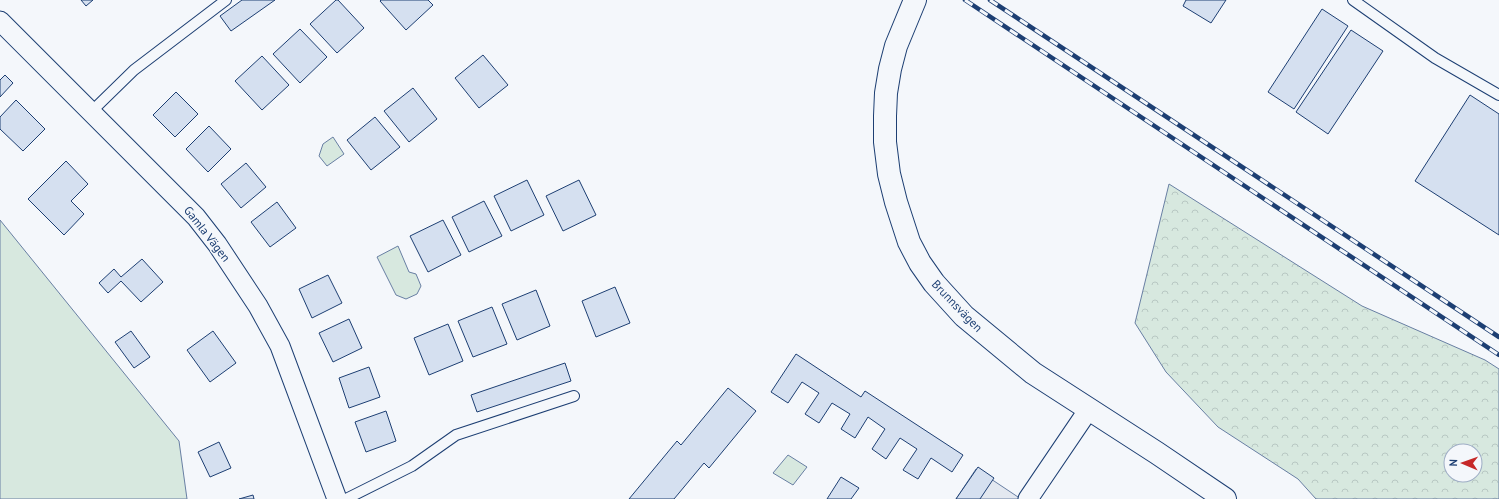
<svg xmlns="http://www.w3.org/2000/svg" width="1499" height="499" font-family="'PT Sans',sans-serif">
  <defs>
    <pattern id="forest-crowns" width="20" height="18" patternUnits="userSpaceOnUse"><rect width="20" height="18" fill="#d7e8df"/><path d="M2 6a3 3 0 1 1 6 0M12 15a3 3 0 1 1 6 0" fill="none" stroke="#b8c8c3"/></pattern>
  </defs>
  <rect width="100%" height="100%" fill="#f4f7fb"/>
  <!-- forest -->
  <path fill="url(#forest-crowns)" stroke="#687fa3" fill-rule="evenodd" d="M1169,184L1362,306L1485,360L1499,369V499H1316L1298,479L1218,427L1166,372L1135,323ZM1451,451H1475V475H1451Z"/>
  <!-- park -->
  <g fill="#d7e8df" stroke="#687fa3">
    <path d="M333,137L344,154L327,166L319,156L323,144Z"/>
    <path d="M0,220L179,441L187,499H0Z"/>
    <path d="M398,246L409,272L416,274L421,286L417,294L406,299L396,295L377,257Z"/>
    <path d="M788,455L807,467L793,485L773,473Z"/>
  </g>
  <!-- parking -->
  <path fill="#e3e8f0" stroke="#687fa3" d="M976,469L1021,499H956Z"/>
  <!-- building -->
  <g fill="#d5e0f0" stroke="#1d3f73">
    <path d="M81,0H93L86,6Z"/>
    <path d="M242,0H275L231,31L220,16Z"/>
    <path d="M336,0H338L364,28L337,53L310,24Z"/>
    <path d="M381,0H428L433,5L406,30L380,1Z"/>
    <path d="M1186,0H1226L1211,23L1183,6Z"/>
    <path d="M1322,9L1348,26L1294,109L1268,92Z"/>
    <path d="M300,29L327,57L300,83L273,54Z"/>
    <path d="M1351,30L1383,51L1328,134L1296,112Z"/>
    <path d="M483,55L508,85L479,108L455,78Z"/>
    <path d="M262,56L289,85L262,110L235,81Z"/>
    <path d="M5,75L13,83L0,97V80Z"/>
    <path d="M413,88L437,119L409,142L384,111Z"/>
    <path d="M176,92L198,114L175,137L153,115Z"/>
    <path d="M1470,95L1499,114V235L1415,181Z"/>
    <path d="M16,100L45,129L23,151L0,129V117Z"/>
    <path d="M375,117L400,147L371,170L347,140Z"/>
    <path d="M209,126L231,149L208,172L186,149Z"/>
    <path d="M66,161L88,184L71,201L84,214L64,235L28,199Z"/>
    <path d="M246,163L266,187L241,208L221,184Z"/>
    <path d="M527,180L544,215L511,231L494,196Z"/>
    <path d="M579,180L596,215L563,231L546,196Z"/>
    <path d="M484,201L502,236L469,252L452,217Z"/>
    <path d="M277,202L296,228L270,247L251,222Z"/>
    <path d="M443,220L461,255L428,272L410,236Z"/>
    <path d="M142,259L163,282L141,302L121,281L108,293L99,283L114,269L121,277Z"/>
    <path d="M328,275L342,303L312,318L299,289Z"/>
    <path d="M615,287L630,323L596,337L582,301Z"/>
    <path d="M536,290L550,326L517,340L502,304Z"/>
    <path d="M492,307L507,344L473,357L458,321Z"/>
    <path d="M349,319L362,348L333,362L319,333Z"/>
    <path d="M448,324L463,361L429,375L414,338Z"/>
    <path d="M131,331L150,357L134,368L115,342Z"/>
    <path d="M213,331L236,363L210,382L187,350Z"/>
    <path d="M796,354L861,397L865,391L963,455L952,472L931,458L918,479L903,470L917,449L900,438L886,459L872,449L885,429L868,417L855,438L841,429L850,414L832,403L819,423L805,414L819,393L802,382L788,403L771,392Z"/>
    <path d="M565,363L571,381L477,412L471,395Z"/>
    <path d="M369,367L380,397L349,408L339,378Z"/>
    <path d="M728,388L756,411L709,468L704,463L674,499H629L677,441L681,445Z"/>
    <path d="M386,411L396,441L366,452L355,422Z"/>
    <path d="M219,442L231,468L210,477L198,452Z"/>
    <path d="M978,467L994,478L980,499H956Z"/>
    <path d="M841,477L859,488L851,499H827Z"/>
    <path d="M253,495L254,499H239Z"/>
  </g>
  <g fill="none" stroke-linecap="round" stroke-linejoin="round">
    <!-- service casing -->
    <g stroke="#1d3f73" stroke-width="12">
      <g id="service">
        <path d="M1353,0L1435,58L1499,95"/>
        <path d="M91,112L134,70L226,0"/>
        <path d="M346,499L412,466L456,435L574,396"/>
      </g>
    </g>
    <!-- minor casing -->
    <g stroke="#1d3f73" stroke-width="21">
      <g id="minor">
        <path d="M0,21L196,217L217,244L258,306L280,346L337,499"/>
        <path d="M1028,499L1089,409"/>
      </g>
    </g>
    <!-- tertiary casing -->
    <g stroke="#1d3f73" stroke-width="24">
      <path id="tertiary" d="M915,0L896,46L890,69L886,93L885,116V142L889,174L896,202L909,242L920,263L934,283L964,316L1033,373L1157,453L1225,499"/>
    </g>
    <!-- service -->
    <use href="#service" stroke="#f4f7fb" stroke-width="10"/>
    <!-- minor -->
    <use href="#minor" stroke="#f4f7fb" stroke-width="19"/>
    <!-- tertiary -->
    <use href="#tertiary" stroke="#f4f7fb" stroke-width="22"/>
    <!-- rail casing -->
    <g stroke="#1d3f73" stroke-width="4.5">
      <g id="rail">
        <path d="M965,0L1499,355"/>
        <path d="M990,0L1499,337"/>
      </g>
    </g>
    <!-- rail -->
    <use href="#rail" stroke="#f4f7fb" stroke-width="3" stroke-dasharray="9" stroke-linecap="butt"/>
  </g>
  <g text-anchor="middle" stroke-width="3" stroke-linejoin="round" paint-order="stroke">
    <!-- street labels -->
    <g font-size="12" fill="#1d3f73" stroke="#f4f7fb">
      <text transform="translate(207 234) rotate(52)" y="4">Gamla Vägen</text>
      <text transform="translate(957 306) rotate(46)" y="4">Brunnsvägen</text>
    </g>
  </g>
  <!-- north arrow -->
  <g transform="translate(1463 463) rotate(272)"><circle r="19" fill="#f4f7fb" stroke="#9eadc5"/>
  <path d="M0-3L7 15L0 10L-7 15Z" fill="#c62828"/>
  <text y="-6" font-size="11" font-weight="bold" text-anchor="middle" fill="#1d3f73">N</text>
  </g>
</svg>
